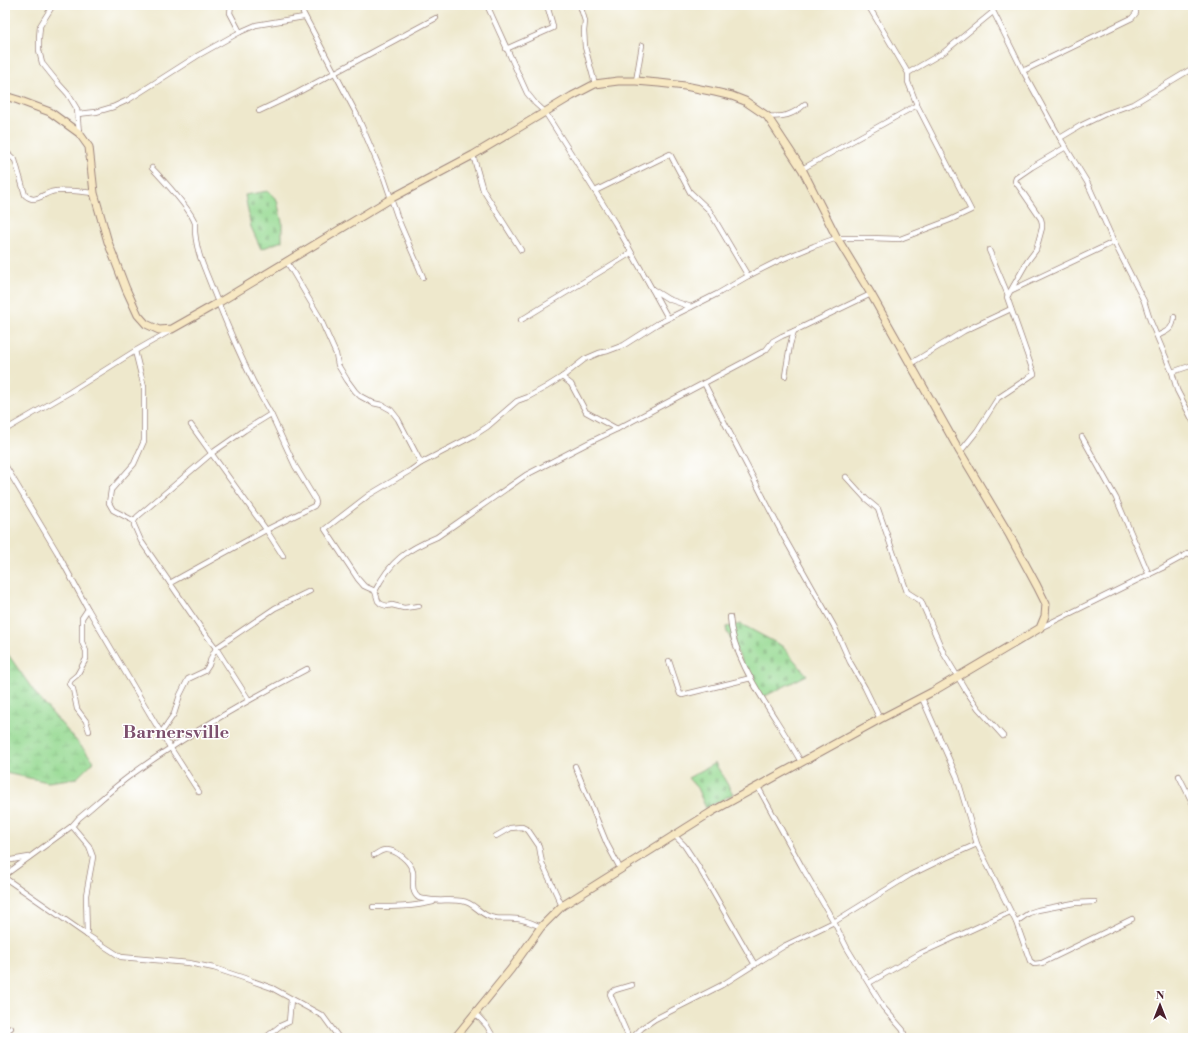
<svg xmlns="http://www.w3.org/2000/svg" width="1198" height="1043" font-family="'Libre Bodoni',serif">
  <defs>
    <pattern id="wetland-marsh" width="20" height="14" patternUnits="userSpaceOnUse"><rect width="20" height="14" fill="#95d991"/><path d="M1 5h8M5 5V1M11 12h8M15 12V8" fill="none" stroke="#82ba7d"/></pattern>
    <pattern id="cemetery-stones" width="16" height="16" patternUnits="userSpaceOnUse"><rect width="16" height="16" fill="#95d991"/><path d="M2 7V4a2 2 0 0 1 4 0v3zM10 15v-3a2 2 0 0 1 4 0v3z" fill="#82ba7d"/></pattern>
  </defs>
  <rect width="100%" height="100%" fill="#fff"/>
  <filter id="ink" filterUnits="userSpaceOnUse"><feTurbulence type="fractalNoise" baseFrequency=".025" numOctaves="2"/><feDisplacementMap in="SourceGraphic" scale="8" xChannelSelector="R" yChannelSelector="G"/><feConvolveMatrix kernelMatrix="1 2 1 2 8 2 1 2 1" color-interpolation-filters="sRGB"/></filter>
  <filter id="wash" filterUnits="userSpaceOnUse"><feTurbulence type="fractalNoise" baseFrequency=".012" numOctaves="4" result="noise"/><feDisplacementMap in="SourceGraphic" scale="16" xChannelSelector="R" yChannelSelector="G"/><feGaussianBlur stdDeviation="0.9" result="paint"/><feColorMatrix in="noise" values="0 0 0 0 0 0 0 0 0 0 0 0 0 0 0 0 0 1.4 0 .05"/><feComposite in="paint" operator="in"/></filter>
  <g filter="url(#wash)">
    <rect width="100%" height="100%" fill="#eee8cc"/>
    <!-- wetland -->
    <path fill="url(#wetland-marsh)" stroke="#707c5e" d="M5,650L38,697L94,761L77,778L48,782L5,773Z"/>
    <!-- cemetery -->
    <g fill="url(#cemetery-stones)" stroke="#707c5e">
      <path d="M268,191L277,200L282,222V241L261,249L251,227L245,195Z"/>
      <path d="M741,624L782,646L807,675L761,698L727,632L726,627Z"/>
      <path d="M715,763L733,794L706,808L697,788L688,778Z"/>
    </g>
  </g>
  <g filter="url(#ink)">
    <g fill="none" stroke-linecap="round" stroke-linejoin="round">
      <!-- minor casing -->
      <g stroke="#9c847c" stroke-width="6">
        <g id="minor">
          <path d="M53,5L40,26L39,38V50L42,63L58,83L68,94L77,109L79,133"/>
          <path d="M231,5L230,13L240,32"/>
          <path d="M299,5L357,115L384,178L398,219L423,277"/>
          <path d="M487,5L527,93L535,103L545,112L615,223L652,289L668,299L691,307"/>
          <path d="M580,5L585,21L584,31L585,47L595,84"/>
          <path d="M868,5L908,73V82L917,105"/>
          <path d="M990,5L1023,71L1060,138L1087,182L1114,242L1144,301L1150,320L1172,372L1177,390L1193,421"/>
          <path d="M506,49L553,28V26L547,5"/>
          <path d="M1023,71L1132,18L1136,13V5"/>
          <path d="M908,73L944,52L993,12"/>
          <path d="M636,81L642,45"/>
          <path d="M259,111L297,93L436,18"/>
          <path d="M78,114L96,112L113,107L128,100L197,56L240,32L256,25L304,17"/>
          <path d="M767,116C783,118 793,115 805,104"/>
          <path d="M1060,138L1080,126L1105,114L1133,104L1193,68"/>
          <path d="M5,151L15,160L25,195C35,204 41,195 51,192C63,189 82,192 94,193"/>
          <path d="M473,155L483,190L521,250"/>
          <path d="M152,168C163,180 190,208 195,223C195,226 195,230 195,232C196,243 199,255 203,265C223,315 243,367 271,414L245,430L212,453L137,517L134,521V525L141,541L203,631L216,648L249,700"/>
          <path d="M595,191L670,154L690,192L709,210L748,276"/>
          <path d="M989,250L1008,295"/>
          <path d="M287,262L319,316L336,354L338,365L347,380L355,391L360,396L373,403L382,405L391,410L398,419L421,463"/>
          <path d="M652,289L668,318"/>
          <path d="M1012,290L1114,242"/>
          <path d="M521,320L631,253"/>
          <path d="M1157,336C1167,331 1173,330 1174,317"/>
          <path d="M910,364L964,331L1011,309"/>
          <path d="M1172,372L1193,365"/>
          <path d="M785,376L790,345L794,331"/>
          <path d="M562,377L571,384L586,412L617,429"/>
          <path d="M704,383L785,539L834,626L850,662L865,688L880,719"/>
          <path d="M191,425L265,528L283,556"/>
          <path d="M5,430L70,392L135,351L170,331"/>
          <path d="M1082,437L1116,498L1149,575"/>
          <path d="M960,452L977,431L998,398L1034,374L1007,297L1027,262L1036,250L1042,228V223L1041,219L1015,181L1016,178L1032,167L1066,147"/>
          <path d="M5,465L57,552L88,609L161,733"/>
          <path d="M846,477L866,499L878,509L907,592L921,601L944,654L965,689L978,708L1003,736"/>
          <path d="M134,521L113,510L109,503L111,490L134,464L144,441V387L135,351"/>
          <path d="M170,583L266,530L314,506L316,503L315,499L295,466L271,414"/>
          <path d="M375,591L364,586L358,579L325,529L369,495L411,470L421,463L473,436L487,427L517,401L528,397L546,387L562,377L585,359L599,353L608,351L624,345L657,324L717,294L748,276L778,261L814,246L837,238H870L900,239L950,220L971,210L917,105L802,169"/>
          <path d="M419,606L404,608L392,605L387,606L381,604L378,601L375,591C391,560 406,550 437,537L526,475L590,442L617,429L744,362L766,350L773,341L782,336L794,331L871,294"/>
          <path d="M88,609L82,618V642L86,651V659L77,675L71,680L69,684L73,689L77,709L86,721L89,731"/>
          <path d="M730,617C732,653 757,690 776,720C785,734 793,748 801,762"/>
          <path d="M1040,628L1162,568L1193,551"/>
          <path d="M669,661L680,694L682,695L751,678"/>
          <path d="M922,698L957,777L977,844L1016,922L1030,961L1034,964L1042,963L1132,919"/>
          <path d="M575,766L607,844L621,870"/>
          <path d="M1179,776L1193,804"/>
          <path d="M758,787L802,867L834,922L847,948L883,1007L903,1030L905,1038"/>
          <path d="M199,792L161,733L174,714L180,695L188,679L205,671L209,665L211,658L216,648L275,608L310,591"/>
          <path d="M72,826L89,846L93,857L86,895L87,935"/>
          <path d="M674,835L684,845L698,866L755,965"/>
          <path d="M496,836L510,828L522,827L528,830L539,846L542,863L562,906"/>
          <path d="M374,855C378,853 381,850 385,850C396,849 410,861 413,872C414,880 410,892 419,898C419,898 424,899 425,899C437,902 449,899 462,901C473,902 478,912 488,916C498,921 507,917 518,919C526,920 534,924 541,927"/>
          <path d="M5,861L29,857"/>
          <path d="M5,875L72,826L79,818C96,804 113,788 131,775C186,735 246,701 307,669"/>
          <path d="M5,878L87,935L121,957L189,963L214,968L244,978L272,988L323,1016L339,1038"/>
          <path d="M373,907C394,907 413,907 433,902"/>
          <path d="M1016,922L1029,913L1038,910L1074,903L1095,902"/>
          <path d="M869,983L921,953L1010,912"/>
          <path d="M475,1013L487,1026L494,1038"/>
          <path d="M5,1032L11,1028"/>
          <path d="M265,1038L280,1026L289,1022L291,999"/>
          <path d="M629,1038L610,994L615,990L632,985"/>
          <path d="M632,1038L642,1028L655,1019L722,985L784,946L834,922L910,875L943,859L977,844"/>
        </g>
      </g>
      <!-- secondary casing -->
      <g stroke="#9c847c" stroke-width="9">
        <path id="secondary" d="M5,96L18,100L50,112L79,133L89,147L94,193L108,242L126,289L138,315L146,324L159,330L172,329L218,303L392,198L473,155L572,96L595,84L618,81H636L659,83L685,86L715,92L732,96L745,101L767,116L802,169L837,238L871,294L960,452L1010,536L1037,586L1046,604L1045,616L1040,628L932,692L880,719L713,811L562,906L541,927L511,969L455,1038"/>
      </g>
      <!-- minor -->
      <use href="#minor" stroke="#fff" stroke-width="4.5"/>
      <!-- secondary -->
      <use href="#secondary" stroke="#f7e8c3" stroke-width="7"/>
    </g>
  </g>
  <g text-anchor="middle" stroke-width="3" stroke-linejoin="round" paint-order="stroke">
    <!-- district labels -->
    <g font-size="18" font-weight="bold" fill="#7d506e" stroke="#fff">
      <text x="176" y="738">Barnersville</text>
    </g>
  </g>
  <!-- margin -->
  <rect width="1198" height="1043" fill="none" stroke="#fff" stroke-width="20"/>
  <!-- north arrow -->
  <g transform="translate(1160 1005)" stroke="#ffffff" stroke-width="3" paint-order="stroke">
  <path d="M0-3L7 15L0 10L-7 15Z" fill="#4a1f2b"/>
  <text y="-6" font-size="11" font-weight="bold" text-anchor="middle" fill="#4a1f2b">N</text>
  </g>
</svg>
